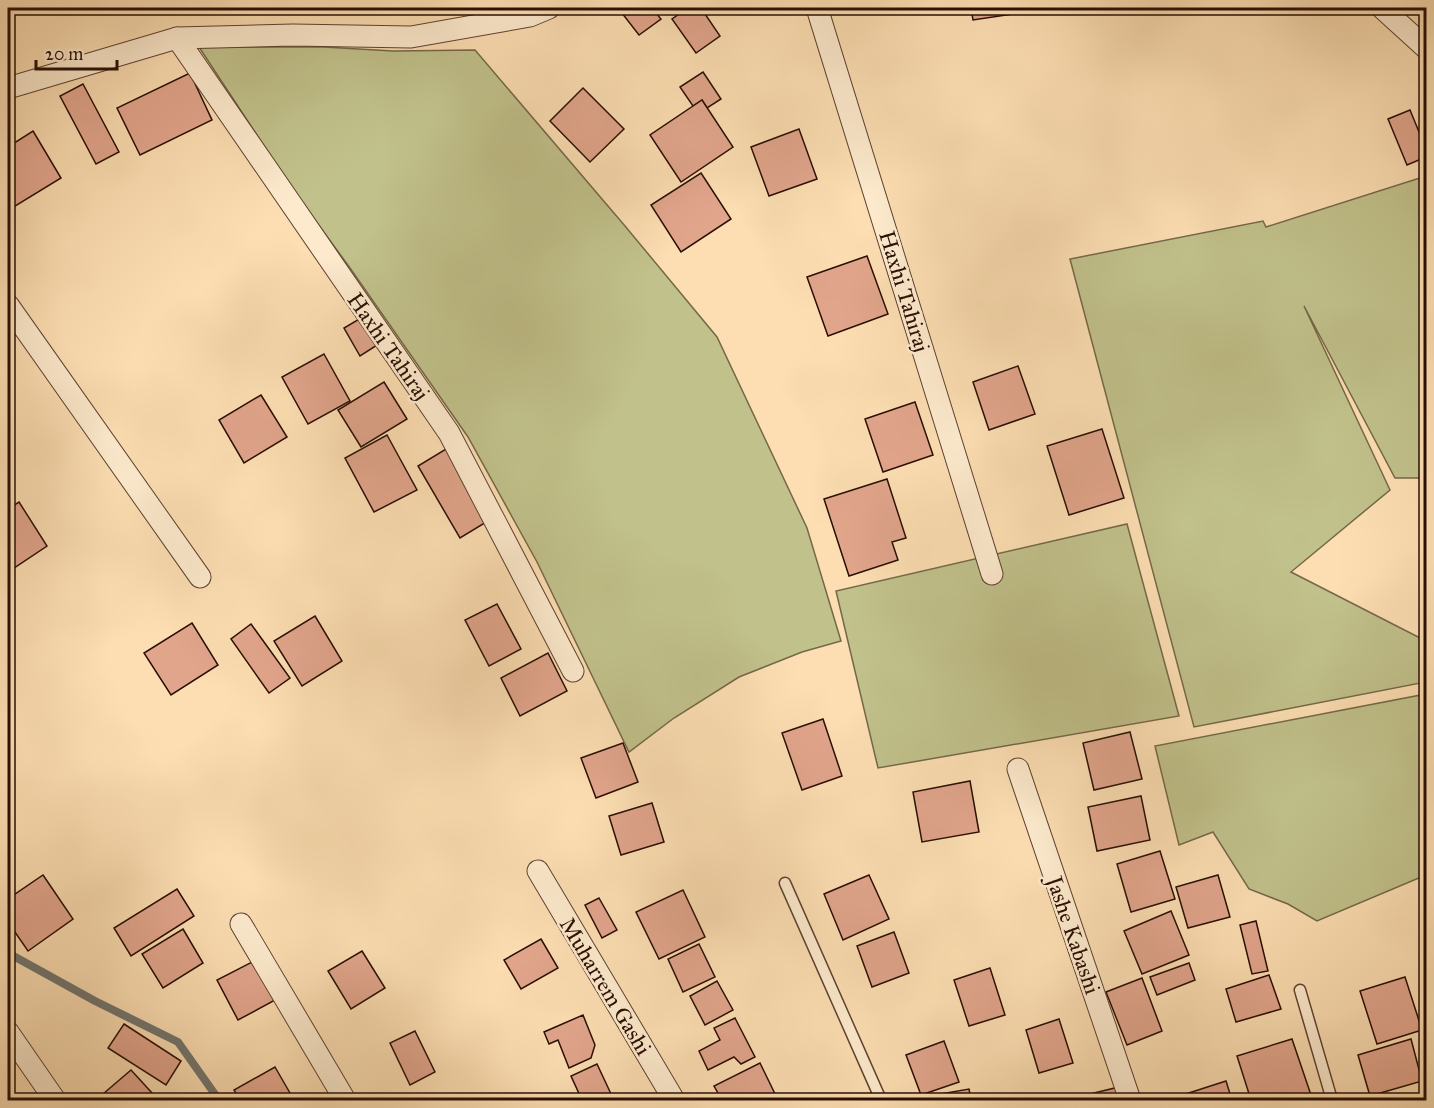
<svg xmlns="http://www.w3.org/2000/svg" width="1434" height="1108" font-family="'IM FELL Great Primer',serif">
  <rect width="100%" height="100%" fill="#fcdeb2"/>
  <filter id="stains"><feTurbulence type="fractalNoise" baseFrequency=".00333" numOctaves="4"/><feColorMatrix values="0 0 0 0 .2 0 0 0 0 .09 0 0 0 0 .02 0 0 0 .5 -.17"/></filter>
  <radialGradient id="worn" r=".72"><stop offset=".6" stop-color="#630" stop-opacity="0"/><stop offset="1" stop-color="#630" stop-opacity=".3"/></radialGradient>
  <!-- green -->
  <g fill="#c1c18b" stroke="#756848" stroke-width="1.5">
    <path d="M199,47H324L393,51L475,50L625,226L717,337L807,528L841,641L802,652L739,677L674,718L629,752L537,562L468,437L350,268L291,187Z"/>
    <path d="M1426,176V478H1395L1304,306L1390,490L1291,572L1426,641V682L1194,727L1070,259L1263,221L1266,227Z"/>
    <path d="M1127,524L1179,716L878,768L836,591Z"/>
    <path d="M1426,694V875L1317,921L1288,904L1249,889L1213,832L1179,845L1155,746Z"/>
  </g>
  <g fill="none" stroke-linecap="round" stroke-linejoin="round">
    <!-- stream -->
    <path stroke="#72756f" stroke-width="8" d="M8,953L95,1001L178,1042L219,1100"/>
  </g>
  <!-- building -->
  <g fill="#e1a58c" stroke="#290e04" stroke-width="1.5">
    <path d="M618,8H652L661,19L639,35Z"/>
    <path d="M688,8H701L720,36L696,53L672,19Z"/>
    <path d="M971,8H1033L1034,11L973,20Z"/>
    <path d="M703,72L721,99L707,108L702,100L693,106L680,87Z"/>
    <path d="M190,73L212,120L140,155L117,108Z"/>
    <path d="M83,84L119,152L96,164L60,96Z"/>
    <path d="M583,88L624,129L590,162L550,121Z"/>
    <path d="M702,100L733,147L681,182L650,135Z"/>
    <path d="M1410,110L1426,149V157L1407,165L1388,119Z"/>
    <path d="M799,129L817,179L769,196L751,147Z"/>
    <path d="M33,131L61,178L12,208L8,200V147Z"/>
    <path d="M701,173L731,219L681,252L651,205Z"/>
    <path d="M867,256L888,314L828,336L807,277Z"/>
    <path d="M366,315L382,342L360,356L344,328Z"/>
    <path d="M324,354L350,401L308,424L282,377Z"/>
    <path d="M1018,366L1035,414L989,430L973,382Z"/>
    <path d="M384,382L407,419L361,447L338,410Z"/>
    <path d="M261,395L287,437L244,463L219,420Z"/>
    <path d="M915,402L933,455L883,472L865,419Z"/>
    <path d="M1102,429L1124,498L1069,515L1047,446Z"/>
    <path d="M387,435L417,490L374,512L345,458Z"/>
    <path d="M446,449L488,521L460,538L418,466Z"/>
    <path d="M887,479L906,538L892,542L898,560L849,576L824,499Z"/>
    <path d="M19,502L47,546L8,572V509Z"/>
    <path d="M497,604L521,649L489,666L465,620Z"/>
    <path d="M315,616L342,661L302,686L274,641Z"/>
    <path d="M192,623L218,665L171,695L144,653Z"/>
    <path d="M251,624L290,678L269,693L231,639Z"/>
    <path d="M548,653L567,691L520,716L501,678Z"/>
    <path d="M823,719L842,776L802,790L782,733Z"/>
    <path d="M1130,732L1142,779L1094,790L1083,743Z"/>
    <path d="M623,743L638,782L596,798L581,758Z"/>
    <path d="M970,781L979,832L922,842L913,792Z"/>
    <path d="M1141,796L1150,840L1097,851L1088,807Z"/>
    <path d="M652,803L664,842L621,855L609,816Z"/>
    <path d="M1160,851L1175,899L1131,912L1117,864Z"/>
    <path d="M43,875L73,919L28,951L8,922V899Z"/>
    <path d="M869,875L889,919L843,940L824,894Z"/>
    <path d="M1218,875L1230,917L1188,928L1176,887Z"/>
    <path d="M177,889L194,916L131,956L114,928Z"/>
    <path d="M683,890L705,937L659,959L636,912Z"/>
    <path d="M599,898L617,930L602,938L585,905Z"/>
    <path d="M1171,911L1189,955L1142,974L1124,931Z"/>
    <path d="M1256,921L1268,971L1252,974L1240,925Z"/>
    <path d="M8,926L14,935L8,940Z"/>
    <path d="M183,929L203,963L163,988L142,954Z"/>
    <path d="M894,932L909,973L872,987L857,946Z"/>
    <path d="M541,939L558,968L521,989L504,960Z"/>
    <path d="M699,944L715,977L683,992L668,959Z"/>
    <path d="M362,951L385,988L351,1009L328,971Z"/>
    <path d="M256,960L277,999L238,1020L217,980Z"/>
    <path d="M1189,963L1195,980L1157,995L1150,977Z"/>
    <path d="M990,968L1005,1015L969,1026L954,980Z"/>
    <path d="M1269,975L1281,1009L1236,1022L1226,989Z"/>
    <path d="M1405,977L1422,1030L1377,1044L1360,991Z"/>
    <path d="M1142,978L1162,1031L1127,1045L1106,992Z"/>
    <path d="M717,981L733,1010L705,1025L690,996Z"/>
    <path d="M583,1015L595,1045L591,1058L569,1068L558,1040L549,1044L544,1032Z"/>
    <path d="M735,1018L755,1057L741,1064L734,1057L708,1070L699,1051L720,1040L714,1028Z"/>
    <path d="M1059,1019L1073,1063L1039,1073L1026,1030Z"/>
    <path d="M124,1024L181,1061L166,1085L108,1048Z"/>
    <path d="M415,1031L435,1072L410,1085L390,1043Z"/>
    <path d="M1292,1039L1312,1098L1303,1100H1251L1237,1056Z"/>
    <path d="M1411,1039L1422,1081L1370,1096L1358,1055Z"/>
    <path d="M944,1041L959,1082L921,1095L906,1055Z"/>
    <path d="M760,1063L778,1100H722L714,1086Z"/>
    <path d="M597,1064L612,1096L602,1100H582L571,1076Z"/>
    <path d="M275,1067L294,1100H240L234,1090Z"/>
    <path d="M131,1070L152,1093L143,1100H96Z"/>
    <path d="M1226,1081L1232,1100H1167Z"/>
    <path d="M1119,1087L1122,1100H1065Z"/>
    <path d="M969,1089L971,1100H941L940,1094Z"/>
  </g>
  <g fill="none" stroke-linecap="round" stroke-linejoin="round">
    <!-- service casing -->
    <g stroke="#5e4230" stroke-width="13">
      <g id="service">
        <path d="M785,883L881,1100"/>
        <path d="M1300,990L1332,1100"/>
      </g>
    </g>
    <!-- minor casing -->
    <g stroke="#5e4230" stroke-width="23">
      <g id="minor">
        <path d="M817,8L992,574"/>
        <path d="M1382,8L1426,48"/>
        <path d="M177,38L449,433L573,671"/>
        <path d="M8,88L177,38L293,35L411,37L530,16L549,8"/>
        <path d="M8,305L200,577"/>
        <path d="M1018,769L1130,1100"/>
        <path d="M538,871L674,1100"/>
        <path d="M241,924L345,1100"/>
        <path d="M8,1032L55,1100"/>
      </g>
    </g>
    <!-- service -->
    <use href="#service" stroke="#fdeacd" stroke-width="10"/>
    <!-- minor -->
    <use href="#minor" stroke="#fdeacd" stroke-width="21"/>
  </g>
  <g text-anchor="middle" stroke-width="5" stroke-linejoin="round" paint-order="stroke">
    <!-- street labels -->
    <g font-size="22" fill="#290e04" stroke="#fdeacd">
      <text transform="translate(905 291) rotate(73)" y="8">Haxhi Tahiraj</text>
      <text transform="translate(389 346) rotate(55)" y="8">Haxhi Tahiraj</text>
      <text transform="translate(1074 935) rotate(71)" y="8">Jashe Kabashi</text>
      <text transform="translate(606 986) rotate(59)" y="8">Muharrem Gashi</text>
    </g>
  </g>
  <!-- margin -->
  <rect width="1434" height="1108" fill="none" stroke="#fcdeb2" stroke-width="30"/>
  <rect x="9" y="9" width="1416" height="1090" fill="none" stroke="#290e04" stroke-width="3"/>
  <rect x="15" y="15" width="1404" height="1078" fill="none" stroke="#290e04" stroke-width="1.5"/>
  <!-- scale -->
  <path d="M36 60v9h81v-9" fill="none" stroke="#290e04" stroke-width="3"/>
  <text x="45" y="60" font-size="18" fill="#290e04" stroke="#fdeacd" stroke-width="4.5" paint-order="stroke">20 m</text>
  <rect width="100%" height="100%" filter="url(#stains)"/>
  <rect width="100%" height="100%" fill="url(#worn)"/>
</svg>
